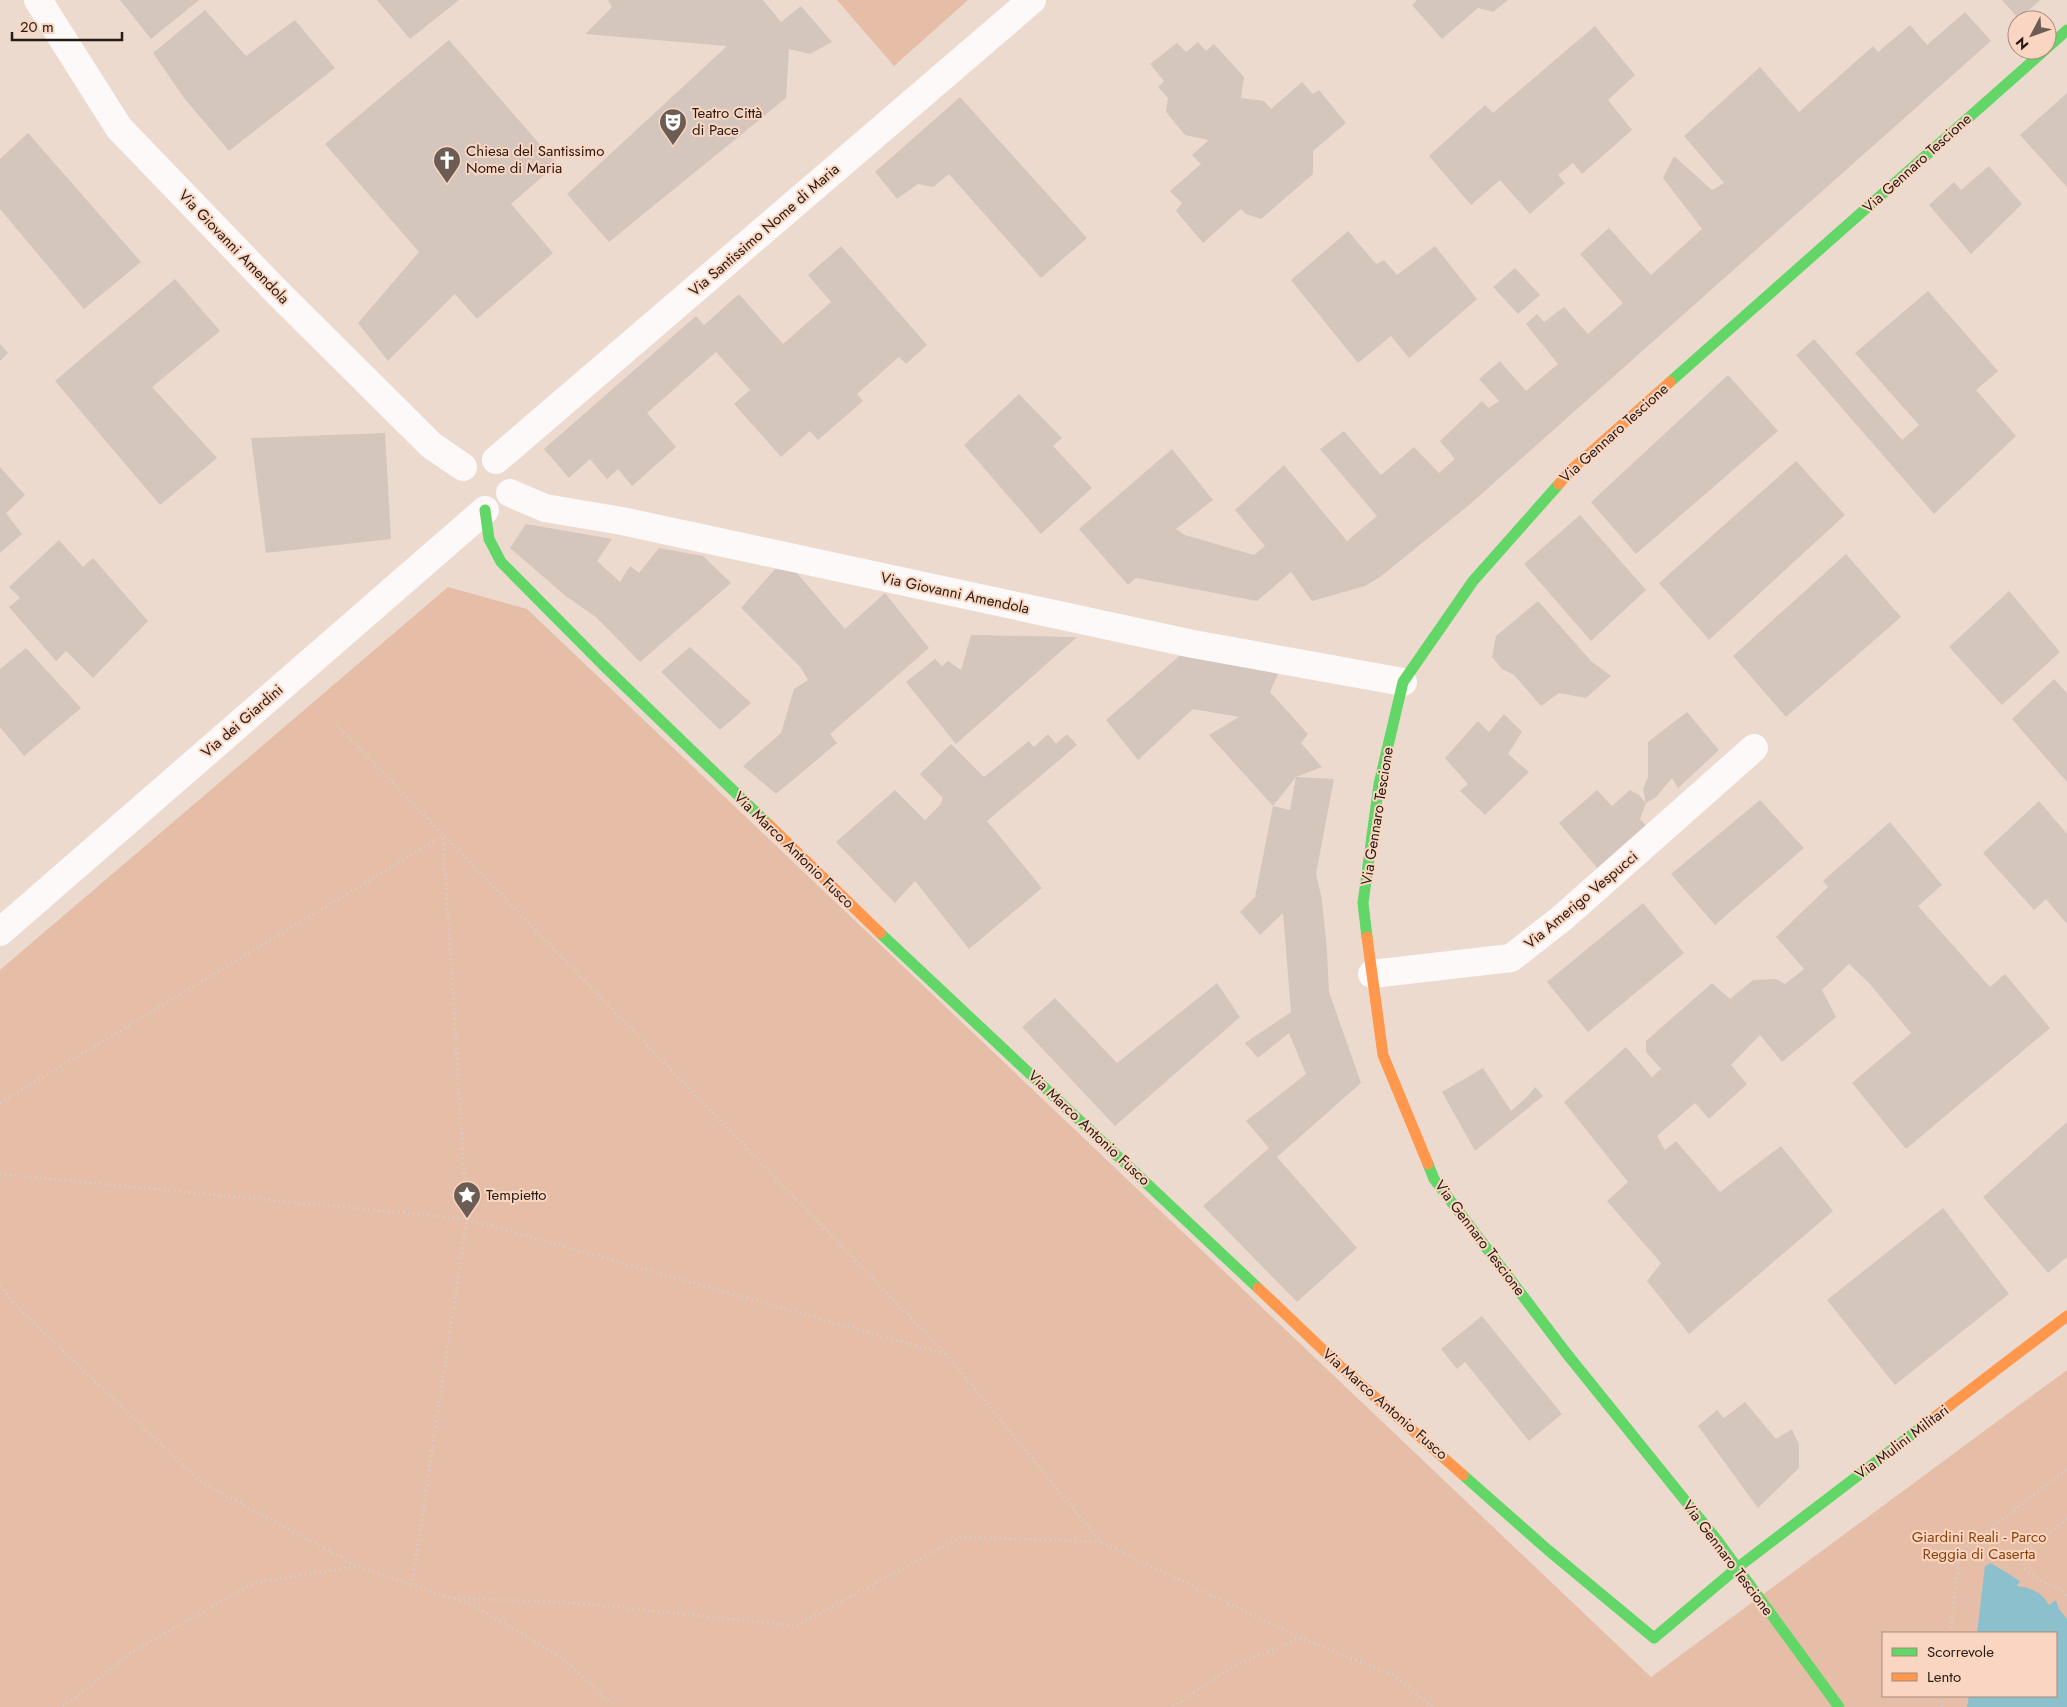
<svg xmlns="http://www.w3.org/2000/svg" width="2067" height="1707" font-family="Jost,sans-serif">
  <rect width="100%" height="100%" fill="#eddacf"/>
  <!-- green -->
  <g fill="#e6bea8" fill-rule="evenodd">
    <path d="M837,0H968L894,66Z"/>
    <path d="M448,587L527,609L1651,1677L2067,1370V1707H0V970ZM1883,1633H2056V1696H1883Z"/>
  </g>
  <!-- water -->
  <path fill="#8dc0cd" d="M1991,1563L2020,1581L2017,1586C2032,1588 2041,1592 2049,1605L2056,1600L2059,1609L2067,1619V1707H1967L1969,1696H2056V1633H1977L1985,1566Z"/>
  <!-- building -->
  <g fill="#d4c5bd" fill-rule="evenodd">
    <path d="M120,0H199L151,39Z"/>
    <path d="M377,0H459L410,39Z"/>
    <path d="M608,0H763L781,22L801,6L832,42L810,54L789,49L786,98L609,242L567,194L727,46L585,34L612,7Z"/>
    <path d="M1417,0H1508L1493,12L1478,8L1442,39L1412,5Z"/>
    <path d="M2002,0H2040L2019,19Z"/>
    <path d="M205,10L246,56L295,20L335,68L229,151L184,98L153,53Z"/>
    <path d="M1965,12L1991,41L1468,506L1380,577L1365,586L1312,601L1291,572L1257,601L1136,578L1128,585L1079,529L1172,449L1213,500L1176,529L1185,535L1254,555L1265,546L1235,510L1284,465L1347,541L1377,516L1320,449L1344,431L1381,475L1414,447L1439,473L1455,459L1440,441L1482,401L1489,408L1499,401L1479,379L1500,361L1526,391L1558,364L1526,324L1537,314L1544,322L1564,307L1588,334L1623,303L1580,254L1609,228L1651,275L1702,229L1663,178L1674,156L1712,190L1724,183L1684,136L1760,67L1799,112L1873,46L1878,52L1910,25L1927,45Z"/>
    <path d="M1595,26L1635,75L1608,100L1632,130L1582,174L1573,163L1558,175L1565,183L1530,214L1500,180L1471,205L1429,156L1485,105L1493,113Z"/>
    <path d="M449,40L557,164L511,204L553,253L477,319L455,294L388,361L358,323L419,252L325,144Z"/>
    <path d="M1198,42L1206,51L1214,44L1244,77L1241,98L1264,101L1271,109L1302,82L1313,94L1319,90L1346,123L1313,151V174L1261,219L1246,214L1241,209L1203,243L1176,211L1182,203L1170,191L1201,164L1192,155L1209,140L1185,135L1166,112L1168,98L1158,87L1164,81L1150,64L1177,43L1186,52Z"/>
    <path d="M2067,93V187L2020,135Z"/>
    <path d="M960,97L1087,238L1041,278L949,174L933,187L918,184L897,199L875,172Z"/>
    <path d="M28,133L141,262L84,309L0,209V159Z"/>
    <path d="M1989,166L2022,204L1971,254L1929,205L1954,182L1961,190Z"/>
    <path d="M1348,231L1376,264L1384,260L1397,275L1435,246L1477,299L1409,358L1391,336L1358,363L1291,280Z"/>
    <path d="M841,246L927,345L906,364L899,357L857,394L863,401L818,440L810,431L781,457L734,404L750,390L716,352L647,413L676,447L632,486L618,469L607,479L590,459L569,478L544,449L696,316L704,325L739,294L783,344L831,302L808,275Z"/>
    <path d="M1515,268L1540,295L1518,314L1493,287Z"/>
    <path d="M175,279L220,331L152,387L217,458L160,505L55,381Z"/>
    <path d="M1928,291L1998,371L1976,390L2016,436L1934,514L1796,355L1814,339L1902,440L1919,425L1855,353Z"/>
    <path d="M0,344L8,353L0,361Z"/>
    <path d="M1728,375L1778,431L1636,554L1591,502Z"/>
    <path d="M1019,394L1062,438L1053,446L1092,488L1041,534L964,445Z"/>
    <path d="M385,433L391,539L266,553L251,438Z"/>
    <path d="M1796,461L1845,515L1709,640L1659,583Z"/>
    <path d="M0,467L25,495L6,513L22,534L0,553Z"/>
    <path d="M1580,515L1646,590L1591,641L1524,564Z"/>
    <path d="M526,524L612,539L597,561L620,582L630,566L639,573L659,548L703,556L731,583L640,662L596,617L567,597L510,548Z"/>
    <path d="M59,540L83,567L93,558L148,621L93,678L66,651L56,661L9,607L20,598L9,587Z"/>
    <path d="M1846,554L1901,617L1786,717L1733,656Z"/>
    <path d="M775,569L796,572L845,629L885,593L929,648L830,734L837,743L776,794L743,766L781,733L794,689L808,680L801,668L741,608Z"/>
    <path d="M2009,591L2060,652L2002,705L1949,647Z"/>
    <path d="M1538,601L1592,662L1611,676L1586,698L1559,693L1541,706L1514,675L1502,669L1492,657L1496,636Z"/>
    <path d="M971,635L1077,637L956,744L906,682L935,659L942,666L948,661L961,670Z"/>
    <path d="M1193,644L1284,660L1270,692L1308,734L1301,743L1322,767L1296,777L1334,779L1316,874L1322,900L1327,951L1329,992L1361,1083L1277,1157L1357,1248L1297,1302L1203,1206L1269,1148L1246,1121L1306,1074L1289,1033L1258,1058L1245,1043L1291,1012L1283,913L1260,935L1240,912L1255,897L1273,806L1209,735L1239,717L1193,709L1138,760L1106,720ZM1296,777L1290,810L1273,806Z"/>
    <path d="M690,647L751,703L720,730L661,672Z"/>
    <path d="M26,648L81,708L24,756L0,727V669Z"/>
    <path d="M2054,679L2067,693V782L2012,719Z"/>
    <path d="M1687,712L1719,750L1678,788L1672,778L1656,797L1646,803L1643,789L1648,777V742Z"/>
    <path d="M1504,714L1522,732L1508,754L1529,772L1485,815L1460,791L1468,784L1445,758L1478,721L1489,732Z"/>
    <path d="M1048,734L1056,744L1067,734L1077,745L987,821L1042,888L969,949L915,881L895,903L836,842L895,790L925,820L940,805L943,798L920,774L951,744L984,777L1029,741L1034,747Z"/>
    <path d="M1597,790L1612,806L1630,790L1639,795L1646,803L1640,819L1648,828L1599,870L1559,823Z"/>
    <path d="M1760,800L1804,848L1715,925L1671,874Z"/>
    <path d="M2039,801L2067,834V924L2046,899L2034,910L1983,853Z"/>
    <path d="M1890,822L1942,885L1918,906L1990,987L2005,974L2050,1028L1906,1149L1852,1083L1911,1033L1868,982L1849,964L1822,990L1836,1017L1782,1062L1760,1035L1731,1065L1747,1084L1709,1119L1695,1103L1657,1136L1665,1150L1676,1141L1720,1192L1781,1146L1833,1211L1689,1334L1647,1281L1661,1263L1607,1201L1628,1182L1564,1102L1626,1047L1652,1077L1661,1069L1646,1052V1041L1712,983L1730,999L1753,980L1776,979L1785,984L1804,969L1776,937L1828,887L1823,881Z"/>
    <path d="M1643,903L1684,953L1588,1032L1547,982Z"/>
    <path d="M1217,983L1240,1017L1115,1126L1022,1027L1055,998L1117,1063Z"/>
    <path d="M1483,1068L1511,1111L1528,1096L1535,1087L1543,1096L1475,1151L1442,1092Z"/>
    <path d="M2067,1122V1257L2048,1273L1983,1197Z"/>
    <path d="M1943,1208L2009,1294L1895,1385L1827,1300Z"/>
    <path d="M1482,1316L1562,1414L1529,1441L1465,1362L1457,1369L1441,1349Z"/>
    <path d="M1745,1402L1776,1439L1792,1429L1799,1445V1468L1758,1508L1698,1426L1717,1410L1724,1418Z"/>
  </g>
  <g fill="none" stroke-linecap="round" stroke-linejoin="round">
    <!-- path -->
    <g stroke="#d5cfcc" stroke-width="3" stroke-dasharray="1 4" stroke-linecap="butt">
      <path d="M337,725L946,1354L1101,1542L1301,1638"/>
      <path d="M0,1103L443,836L467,1219L412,1584"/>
      <path d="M0,1174L467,1219L945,1354"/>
      <path d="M0,1286L18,1308L201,1482L357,1566L451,1598L578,1603L796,1626L961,1537L1101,1542"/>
      <path d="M2067,1519L2032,1546L2023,1558L2025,1569L2043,1583L2062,1589L2067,1597"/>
      <path d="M455,1599L471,1604L561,1657L615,1707"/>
      <path d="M1950,1633L1960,1552L2067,1469"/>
      <path d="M63,1707L132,1652L254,1583L357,1566"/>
      <path d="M1173,1707L1232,1667L1301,1638L1395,1676L1432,1707"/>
      <path d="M1941,1707L1942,1696"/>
    </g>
    <!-- street -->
    <g stroke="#fcf9f8" stroke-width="28">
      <path d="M38,0L119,128L277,292L431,445L463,467"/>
      <path d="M496,460L1032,0"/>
      <path d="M510,493L545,508L622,521L1193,644L1403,682"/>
      <path d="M0,932L485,510"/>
      <path d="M1372,974L1511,958L1561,919L1754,748"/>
    </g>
    <!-- fast -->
    <g stroke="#63d668" stroke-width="11">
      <path d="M2047,48L2067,30"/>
      <path d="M1670,382L2045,50"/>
      <path d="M485,510L489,539L501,562L602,664L768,824"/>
      <path d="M880,933L1258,1288"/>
      <path d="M1367,937L1363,903L1379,784L1403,682L1473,581L1559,484"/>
      <path d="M1428,1164L1434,1179L1567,1354L1717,1540L1839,1707"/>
      <path d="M1463,1475L1548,1550L1654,1638L1737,1568L1936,1416"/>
    </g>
    <!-- slow -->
    <g stroke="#ff974d" stroke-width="11">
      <path d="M1559,484L1571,470L1670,382"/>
      <path d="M768,824L880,933"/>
      <path d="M1367,937L1383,1055L1428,1164"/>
      <path d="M1258,1288L1340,1366L1463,1475"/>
      <path d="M1936,1416L2067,1316"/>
    </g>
  </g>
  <!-- icons -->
  <defs>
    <g id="theatre-pin" transform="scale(1.4375)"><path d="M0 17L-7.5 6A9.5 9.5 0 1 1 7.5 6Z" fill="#6c5d54" stroke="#fad6c2"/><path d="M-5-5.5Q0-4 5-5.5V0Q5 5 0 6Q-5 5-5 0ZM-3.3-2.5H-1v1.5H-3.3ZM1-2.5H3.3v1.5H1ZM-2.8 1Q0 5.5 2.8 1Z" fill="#fff"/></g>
    <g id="church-pin" transform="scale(1.4375)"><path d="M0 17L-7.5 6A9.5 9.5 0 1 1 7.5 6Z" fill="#6c5d54" stroke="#fad6c2"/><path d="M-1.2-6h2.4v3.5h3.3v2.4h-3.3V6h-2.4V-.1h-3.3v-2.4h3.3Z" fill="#fff"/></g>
    <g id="sight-pin" transform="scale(1.4375)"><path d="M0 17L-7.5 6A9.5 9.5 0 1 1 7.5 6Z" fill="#6c5d54" stroke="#fad6c2"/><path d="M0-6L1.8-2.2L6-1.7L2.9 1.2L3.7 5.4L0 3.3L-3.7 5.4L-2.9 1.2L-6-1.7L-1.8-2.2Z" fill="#fff"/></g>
  </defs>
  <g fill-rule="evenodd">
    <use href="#theatre-pin" x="673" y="122"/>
    <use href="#church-pin" x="447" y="160"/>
    <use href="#sight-pin" x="467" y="1195"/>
  </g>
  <g text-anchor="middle" stroke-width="4" stroke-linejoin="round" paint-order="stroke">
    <!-- poi labels -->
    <g font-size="15" fill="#261a12" stroke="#fad6c2" text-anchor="start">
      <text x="692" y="118">Teatro Città<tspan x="692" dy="17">di Pace</tspan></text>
      <text x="466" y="156">Chiesa del Santissimo<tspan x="466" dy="17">Nome di Maria</tspan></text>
      <text x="486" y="1200">Tempietto</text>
    </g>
    <!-- street labels -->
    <g font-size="15" fill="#261a12" stroke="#fad6c2">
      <text transform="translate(1917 163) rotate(-42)" y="5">Via Gennaro Tescione</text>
      <text transform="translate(764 230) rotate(-41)" y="5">Via Santissimo Nome di Maria</text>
      <text transform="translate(234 247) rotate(46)" y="5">Via Giovanni Amendola</text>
      <text transform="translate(1614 433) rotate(-42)" y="5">Via Gennaro Tescione</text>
      <text transform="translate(955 593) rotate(12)" y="5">Via Giovanni Amendola</text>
      <text transform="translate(242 721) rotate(-41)" y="5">Via dei Giardini</text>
      <text transform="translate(1377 816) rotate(-81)" y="5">Via Gennaro Tescione</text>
      <text transform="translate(794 850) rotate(44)" y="5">Via Marco Antonio Fusco</text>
      <text transform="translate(1581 900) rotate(-40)" y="5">Via Amerigo Vespucci</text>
      <text transform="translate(1089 1128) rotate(43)" y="5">Via Marco Antonio Fusco</text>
      <text transform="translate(1480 1238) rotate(53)" y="5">Via Gennaro Tescione</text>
      <text transform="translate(1385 1404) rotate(41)" y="5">Via Marco Antonio Fusco</text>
      <text transform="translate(1902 1442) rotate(-37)" y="5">Via Mulini Militari</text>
      <text transform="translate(1728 1558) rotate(53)" y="5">Via Gennaro Tescione</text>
    </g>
    <!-- park labels -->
    <g font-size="15" fill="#894007" stroke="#fad6c2">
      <text x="1979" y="1542">Giardini Reali - Parco<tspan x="1979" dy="17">Reggia di Caserta</tspan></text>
    </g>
  </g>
  <!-- legend -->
  <rect x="1882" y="1632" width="175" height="65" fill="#fad6c2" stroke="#a58b7c"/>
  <rect x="1892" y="1648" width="25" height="8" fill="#63d668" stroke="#a58b7c"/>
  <text x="1927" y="1657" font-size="15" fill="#261a12">Scorrevole</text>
  <rect x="1892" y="1673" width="25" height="8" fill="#ff974d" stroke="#a58b7c"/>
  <text x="1927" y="1682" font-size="15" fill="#261a12">Lento</text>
  <!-- north arrow -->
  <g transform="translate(2032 35) rotate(229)"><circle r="24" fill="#fad6c2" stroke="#a58b7c"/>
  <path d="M0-4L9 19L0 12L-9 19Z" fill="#6c5d54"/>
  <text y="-8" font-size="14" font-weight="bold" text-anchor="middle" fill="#261a12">N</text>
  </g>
  <!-- scale -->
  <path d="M12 32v8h110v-8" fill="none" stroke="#261a12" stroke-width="2.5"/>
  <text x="20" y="32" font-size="15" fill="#261a12" stroke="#fad6c2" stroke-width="4" paint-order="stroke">20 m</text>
</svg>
